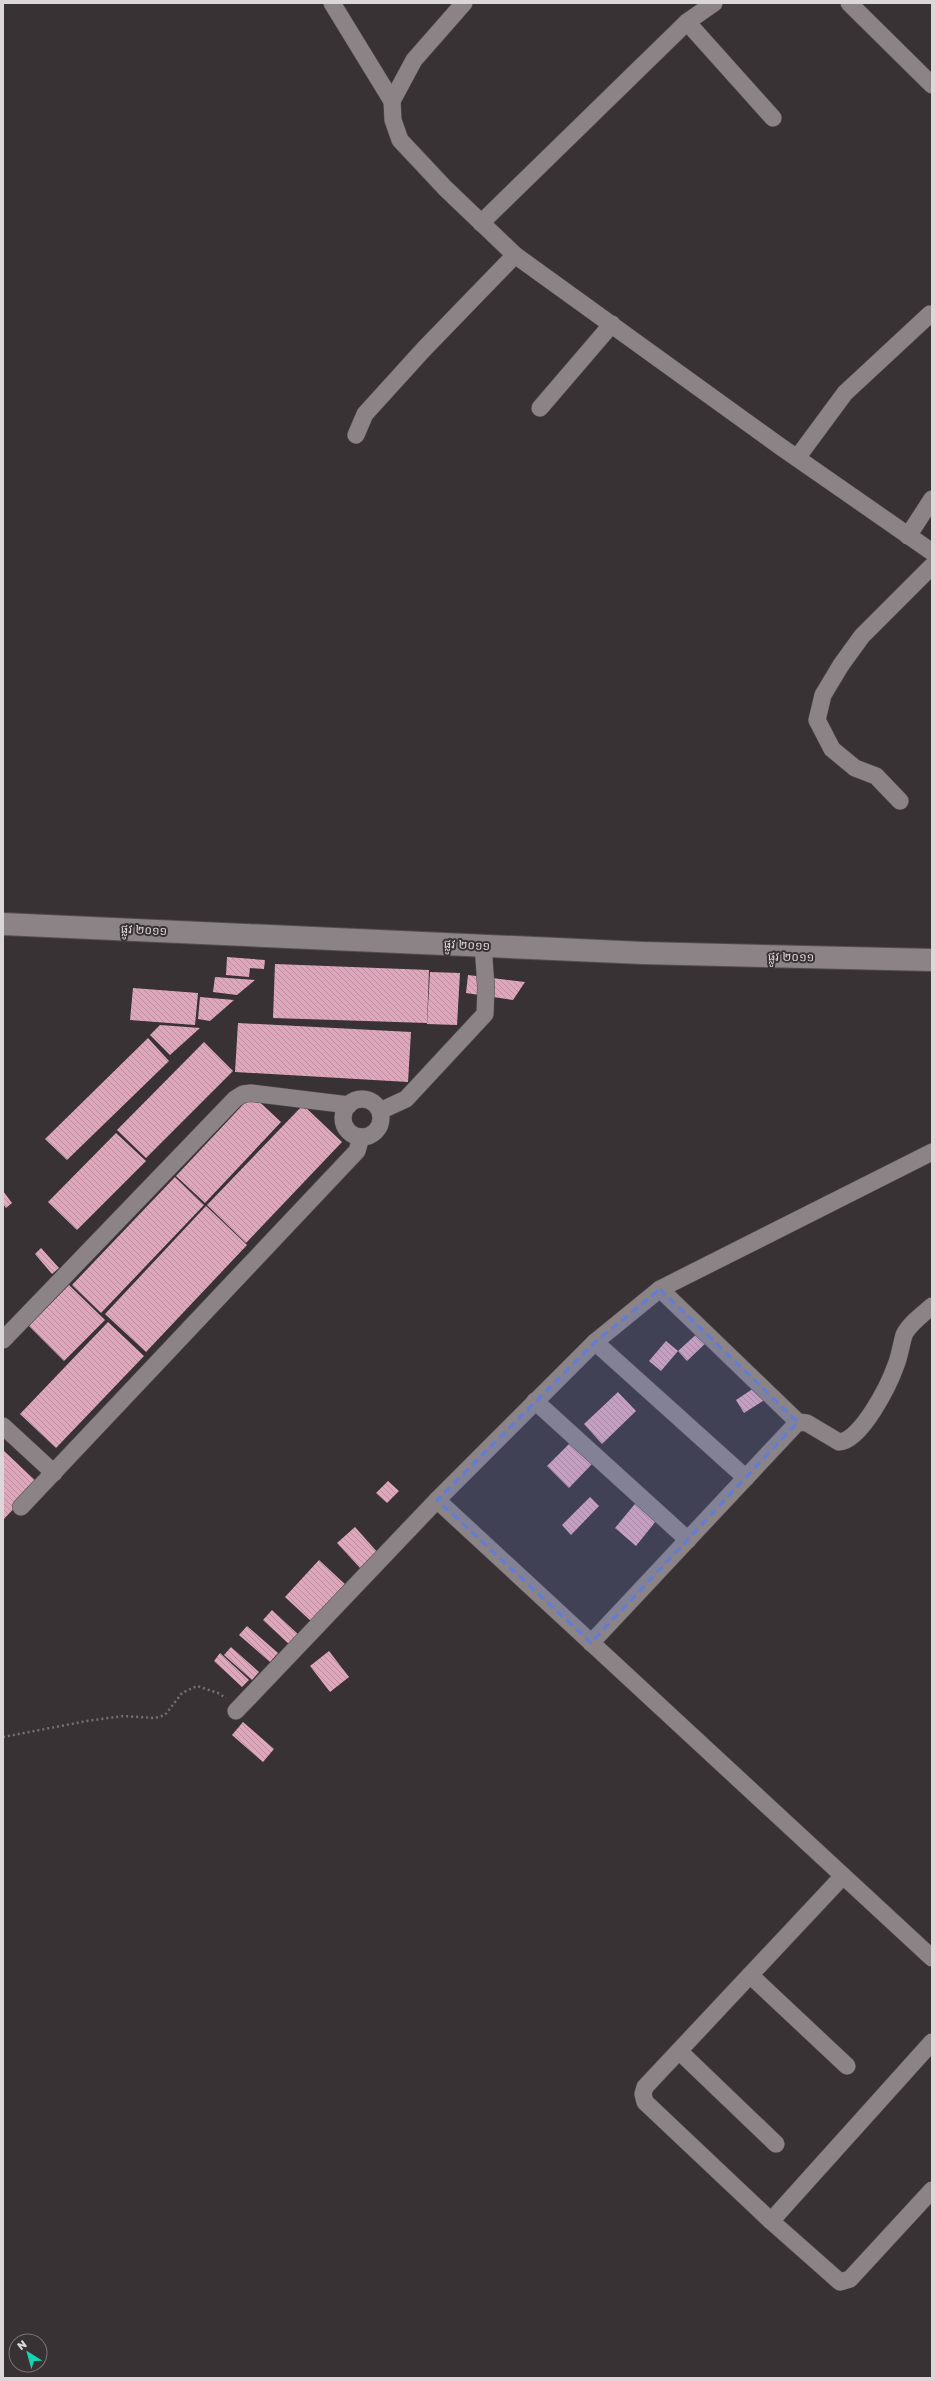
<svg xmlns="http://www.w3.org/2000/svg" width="935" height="2381" font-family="'Golos Text','Noto Sans Khmer',sans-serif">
  <defs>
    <pattern id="building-back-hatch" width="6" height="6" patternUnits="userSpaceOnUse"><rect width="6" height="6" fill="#e0a7bc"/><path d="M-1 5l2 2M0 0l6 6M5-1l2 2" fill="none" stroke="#b88d9d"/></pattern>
  </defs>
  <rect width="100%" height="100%" fill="#393234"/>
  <!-- building -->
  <g fill="url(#building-back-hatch)">
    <path d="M227,957L265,960L264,969L250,968L249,977L226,975Z"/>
    <path d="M275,964L429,970L427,1023L273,1018Z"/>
    <path d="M430,972L460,973L457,1025L427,1024Z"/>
    <path d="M468,975L525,982L513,1000L466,993Z"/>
    <path d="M215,977L255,980L237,995L213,992Z"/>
    <path d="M133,988L198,993L195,1025L130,1020Z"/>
    <path d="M200,997L234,1000L210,1021L198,1019Z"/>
    <path d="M238,1023L411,1032L408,1082L235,1072Z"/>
    <path d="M160,1025L200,1028L170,1055L150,1035Z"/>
    <path d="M148,1038L169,1061L67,1160L45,1139Z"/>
    <path d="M204,1042L233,1071L146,1158L117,1130Z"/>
    <path d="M252,1095L281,1122L205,1203L176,1176Z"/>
    <path d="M303,1105L342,1142L246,1243L207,1205Z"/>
    <path d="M116,1133L146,1161L77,1230L48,1202Z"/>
    <path d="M175,1177L204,1205L101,1313L72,1285Z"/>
    <path d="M3,1191L12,1203L6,1208L3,1204Z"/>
    <path d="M206,1206L247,1245L146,1352L105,1314Z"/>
    <path d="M41,1248L59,1268L52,1274L35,1254Z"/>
    <path d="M69,1285L105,1320L64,1361L29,1326Z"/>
    <path d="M108,1322L144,1356L56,1448L20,1414Z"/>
    <path d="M700,1331L709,1340L687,1361L678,1351Z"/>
    <path d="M666,1341L678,1351L661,1371L649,1361Z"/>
    <path d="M757,1386L766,1399L744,1413L736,1400Z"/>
    <path d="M618,1392L636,1411L602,1444L584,1424Z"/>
    <path d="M571,1442L592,1464L569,1488L547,1466Z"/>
    <path d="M3,1450L38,1483L3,1520Z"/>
    <path d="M388,1481L399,1491L387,1503L376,1493Z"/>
    <path d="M590,1497L599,1506L571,1535L562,1525Z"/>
    <path d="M639,1499L660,1516L636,1546L615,1528Z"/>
    <path d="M355,1527L379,1554L361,1569L337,1543Z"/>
    <path d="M319,1560L347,1586L313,1623L285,1597Z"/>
    <path d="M272,1610L300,1636L291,1646L263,1620Z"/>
    <path d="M247,1626L278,1653L270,1662L239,1635Z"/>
    <path d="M231,1647L259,1672L252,1680L224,1655Z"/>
    <path d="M329,1651L349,1677L330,1692L310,1666Z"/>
    <path d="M220,1653L249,1680L242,1687L214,1661Z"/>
    <path d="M243,1722L274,1749L263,1762L232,1735Z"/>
  </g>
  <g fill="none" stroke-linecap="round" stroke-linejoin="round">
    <!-- street casing -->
    <g stroke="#544e50" stroke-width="18">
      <g id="street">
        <path d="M332,3L392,101"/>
        <path d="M464,3L414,60L392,101L393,120L400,140L445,188L515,255L781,447L932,552"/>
        <path d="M849,3L932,85"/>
        <path d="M687,22L773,118"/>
        <path d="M481,223L687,22L714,3"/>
        <path d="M540,408L612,324"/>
        <path d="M356,435L365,414L424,349L515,255"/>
        <path d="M797,458L845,393L930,314"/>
        <path d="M908,536L932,499"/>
        <path d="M900,801L876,776L855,768L832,749L817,720L823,695L841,665L862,636L932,566"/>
        <circle cx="362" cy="1118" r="19"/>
        <path d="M380,1111L406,1099L485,1014L486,987L483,945"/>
        <path d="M660,1289L798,1422"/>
        <path d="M3,1340L235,1099L243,1094L251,1093L349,1105"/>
        <path d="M595,1342L746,1478"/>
        <path d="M535,1401L688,1540"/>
        <path d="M3,1426L54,1473"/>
        <path d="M437,1500L932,1958"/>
        <path d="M21,1507L357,1151L361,1137"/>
        <path d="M591,1643L798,1422L807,1423L839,1442C861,1441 889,1385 896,1365C900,1355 901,1345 904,1335C909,1324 923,1314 932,1306"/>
        <path d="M236,1711L437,1500L595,1342L660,1289L932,1152"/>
        <path d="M843,1876L645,2087L643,2094L645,2102L771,2221L840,2282L850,2279L932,2190"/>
        <path d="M750,1975L847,2066"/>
        <path d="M679,2051L776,2144"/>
        <path d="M771,2221L932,2042"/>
      </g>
    </g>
    <!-- secondary casing -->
    <g stroke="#544e50" stroke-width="24">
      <path id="secondary" d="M3,924L643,953L932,960"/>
    </g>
    <!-- path -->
    <path stroke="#787173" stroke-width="2.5" stroke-dasharray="2 3" stroke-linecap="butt" d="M3,1737L87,1721L123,1716L155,1718L165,1715L182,1693L197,1686L218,1693L226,1698"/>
    <!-- street -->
    <use href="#street" stroke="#8c8386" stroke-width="17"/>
    <!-- secondary -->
    <use href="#secondary" stroke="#8c8386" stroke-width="22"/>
  </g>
  <!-- marked area -->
  <path fill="#607ed8" fill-opacity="0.2" stroke="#607ed8" stroke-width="3" stroke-dasharray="8 5" stroke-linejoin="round" d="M660,1289L798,1422L591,1643L437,1500L595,1342Z"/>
  <g text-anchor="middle" stroke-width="4" stroke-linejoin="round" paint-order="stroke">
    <!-- street labels -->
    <g font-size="12" fill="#dbd6d7" stroke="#393234">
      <text transform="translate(144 930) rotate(3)" y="4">ផ្លូវ ២០១១</text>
      <text transform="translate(467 945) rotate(3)" y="4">ផ្លូវ ២០១១</text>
      <text transform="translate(791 957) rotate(1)" y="4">ផ្លូវ ២០១១</text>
    </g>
  </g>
  <!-- border -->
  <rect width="935" height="2381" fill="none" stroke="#dbd6d7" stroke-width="8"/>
  <!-- north arrow -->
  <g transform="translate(28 2353) rotate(323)"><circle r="19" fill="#393234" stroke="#7a7475"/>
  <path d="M0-3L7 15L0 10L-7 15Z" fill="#16d5b3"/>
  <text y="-6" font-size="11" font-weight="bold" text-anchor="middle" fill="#dbd6d7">N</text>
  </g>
</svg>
